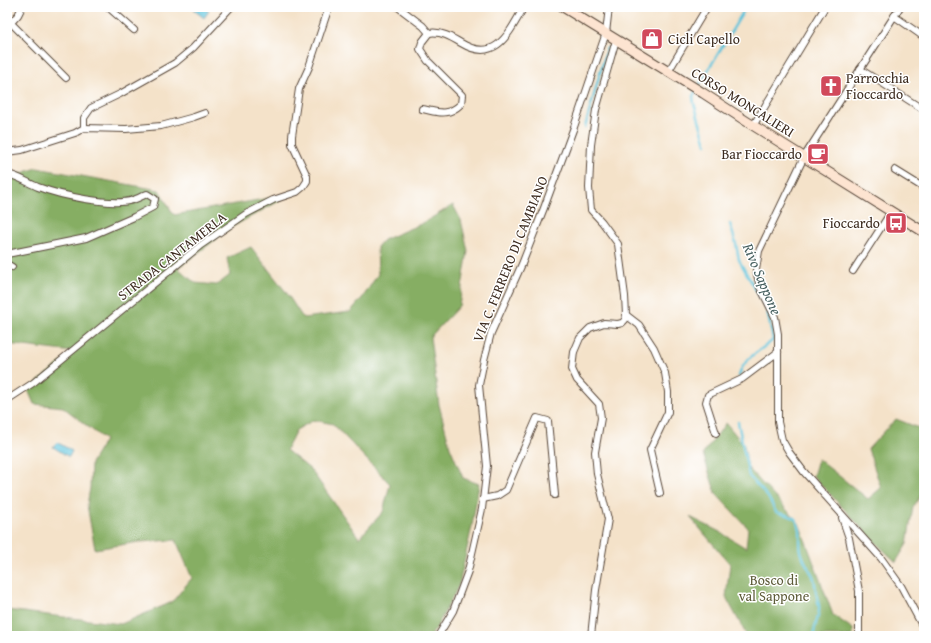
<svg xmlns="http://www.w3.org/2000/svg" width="931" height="643" font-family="'Gentium Book Plus',serif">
  <rect width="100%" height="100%" fill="#fff"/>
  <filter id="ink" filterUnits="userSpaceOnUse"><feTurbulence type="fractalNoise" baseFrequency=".025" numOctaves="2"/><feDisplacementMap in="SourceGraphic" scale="8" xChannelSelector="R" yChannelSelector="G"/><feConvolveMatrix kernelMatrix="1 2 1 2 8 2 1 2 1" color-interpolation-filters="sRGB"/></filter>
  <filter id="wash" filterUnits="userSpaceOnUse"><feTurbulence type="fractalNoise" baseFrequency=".012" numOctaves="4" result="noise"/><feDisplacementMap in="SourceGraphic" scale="16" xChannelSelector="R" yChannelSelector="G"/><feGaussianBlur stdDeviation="0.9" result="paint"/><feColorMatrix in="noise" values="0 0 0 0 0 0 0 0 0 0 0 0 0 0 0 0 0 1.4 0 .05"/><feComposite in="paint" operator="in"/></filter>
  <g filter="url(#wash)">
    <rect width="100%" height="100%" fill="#f4e2c9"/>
    <!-- forest -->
    <g fill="#86ae64" stroke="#606c41" fill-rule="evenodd">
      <path d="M37,168L159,190L174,215L292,194L232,227L178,268L195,283L217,285L230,275L227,258L251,247L286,292L303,318L350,312L363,297L378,274L377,247L383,240L423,223L453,205L461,220L468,251L459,306L430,337L439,405L450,447L463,478L479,484L472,526L459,585L435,630L430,636H7V610L121,624L172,602L192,578L176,540L139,542L95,549L87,505L90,488L91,463L105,440L63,407L34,404L28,390L73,352L7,344V178ZM314,420L333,424L390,484L383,512L359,538L311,470L286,450L296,430Z"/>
      <path d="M896,419L924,430V491L913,507L907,544L896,562L873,540L813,476L818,459L868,499L881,488L868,449Z"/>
      <path d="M726,423L744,445L748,468L799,523L833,615L853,629V636H747L726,597L730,564L690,517L720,532L746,548L748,528L716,494L703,454Z"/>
    </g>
    <!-- water -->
    <g fill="#5ec4dc" stroke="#4c777d">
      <path d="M196,7H204L209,11L204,18L194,10Z"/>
      <path d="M57,442L72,451L69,457L53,447Z"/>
    </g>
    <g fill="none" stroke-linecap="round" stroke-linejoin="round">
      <!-- stream -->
      <g stroke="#5ec4dc" stroke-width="2.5">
        <path d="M585,127L607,48"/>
        <path d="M706,144L694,103L693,96L701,82L746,7"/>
        <path d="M730,224L736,244L739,260L767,310L773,340C759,352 744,357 739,376"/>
        <path d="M738,422L749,476L768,497L776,512C782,515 790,514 795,519C804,529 798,540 801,551C803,561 809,568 813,576C815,581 815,586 816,591C817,596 818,601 819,606C820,617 813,626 814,636"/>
      </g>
    </g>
  </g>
  <g filter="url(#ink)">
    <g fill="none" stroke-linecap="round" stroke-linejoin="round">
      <!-- street casing -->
      <g stroke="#574638" stroke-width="8">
        <g id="street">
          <path d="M108,7L134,30"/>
          <path d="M398,7L423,26L429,33"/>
          <path d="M900,7L804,157L759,251L756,270L760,287L775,317L778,334V422L782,440L789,452L804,472L881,558L901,586L924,629"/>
          <path d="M894,16L924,37"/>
          <path d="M11,23L66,78"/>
          <path d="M7,27L18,15L22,7"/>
          <path d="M860,69L924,110"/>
          <path d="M668,72L707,7"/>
          <path d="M422,109C438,112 447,117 461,104L462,95L428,61L420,49L422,42L429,33C441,31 451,37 461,43C496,64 509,33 524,7"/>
          <path d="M753,126L825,7"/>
          <path d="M84,128V118L91,108L120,94L175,63L193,48L231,7"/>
          <path d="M7,152L22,150L75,133L84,128L126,129L161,126L194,117L205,113"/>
          <path d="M895,170L924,188"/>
          <path d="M7,174C18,176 28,183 38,187C59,195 112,207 133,200C137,199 142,196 147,194L155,199L153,207L134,217L86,238L7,254"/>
          <path d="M7,264L12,267"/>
          <path d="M853,271L891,212"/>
          <path d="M626,315L639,325L654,348L665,373L668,392V412L650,450L660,493"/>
          <path d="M7,400L33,383L201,245L246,214L273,200L297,192L303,187L307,181V176L292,144V136L299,89L309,67L329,7"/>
          <path d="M716,433L706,402L708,395L742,379L778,352"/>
          <path d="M483,499L497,496L506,490L537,418L548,421L555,495"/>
          <path d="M842,518L849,538L859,591V636"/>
          <path d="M438,636L453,611L468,571L482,509L487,466L479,385L484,360L491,333L522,264L544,208L574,127L606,33L609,7"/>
          <path d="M591,636L596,590L608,519L597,474L595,452L601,418L599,404L577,380L572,369L574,352L580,338L590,328L604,323L618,324L622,323L625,320L626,315L625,296L618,244L602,222L591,210L589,188L591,145L596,110L616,40"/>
        </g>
      </g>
      <!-- secondary casing -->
      <g stroke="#574638" stroke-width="11">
        <path id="secondary" d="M563,7L703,93L746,121L924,232"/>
      </g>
      <!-- street -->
      <use href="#street" stroke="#fff" stroke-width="6"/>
      <!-- secondary -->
      <use href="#secondary" stroke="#fde4d1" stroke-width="9"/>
    </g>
  </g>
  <!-- icons -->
  <defs>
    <g id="shop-square" transform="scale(1.15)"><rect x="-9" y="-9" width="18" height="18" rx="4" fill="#d1495b" stroke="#fff"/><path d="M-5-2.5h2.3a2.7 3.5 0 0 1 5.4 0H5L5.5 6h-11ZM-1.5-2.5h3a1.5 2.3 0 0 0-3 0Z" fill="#fff"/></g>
    <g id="church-square" transform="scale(1.15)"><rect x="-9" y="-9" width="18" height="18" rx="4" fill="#d1495b" stroke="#fff"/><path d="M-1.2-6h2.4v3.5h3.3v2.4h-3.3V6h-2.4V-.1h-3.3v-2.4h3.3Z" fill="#fff"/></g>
    <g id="cafe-square" transform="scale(1.15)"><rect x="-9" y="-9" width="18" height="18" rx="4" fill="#d1495b" stroke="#fff"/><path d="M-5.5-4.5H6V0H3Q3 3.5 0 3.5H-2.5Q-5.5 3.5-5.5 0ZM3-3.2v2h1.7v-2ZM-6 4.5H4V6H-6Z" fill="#fff"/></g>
    <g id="bus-square" transform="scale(1.15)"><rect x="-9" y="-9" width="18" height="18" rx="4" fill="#d1495b" stroke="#fff"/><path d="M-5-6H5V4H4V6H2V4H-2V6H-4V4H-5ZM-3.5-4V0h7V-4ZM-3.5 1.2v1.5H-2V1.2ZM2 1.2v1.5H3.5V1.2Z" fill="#fff"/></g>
  </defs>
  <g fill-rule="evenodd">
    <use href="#shop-square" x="652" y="39"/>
    <use href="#church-square" x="831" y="86"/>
    <use href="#cafe-square" x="818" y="154"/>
    <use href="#bus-square" x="896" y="223"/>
  </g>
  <g text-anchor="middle" stroke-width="3" stroke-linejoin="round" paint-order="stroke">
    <!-- poi labels -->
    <g font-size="14" fill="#3b2a1e" stroke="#fff" text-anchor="start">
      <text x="668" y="44">Cicli Capello</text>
      <text x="846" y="83">Parrocchia<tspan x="846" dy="16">Fioccardo</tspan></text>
      <text x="802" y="159" text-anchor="end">Bar Fioccardo</text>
      <text x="880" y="228" text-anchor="end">Fioccardo</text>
    </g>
    <!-- street labels -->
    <g font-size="14" fill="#3b2a1e" stroke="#fff">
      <text transform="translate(743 102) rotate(32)" y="5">CORSO MONCALIERI</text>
      <text transform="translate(172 256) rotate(-38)" y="5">STRADA CANTAMERLA</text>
      <text transform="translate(510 259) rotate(-68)" y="5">VIA C. FERRERO DI CAMBIANO</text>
    </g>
    <!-- park labels -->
    <g font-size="14" fill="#5c5a37" stroke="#fff">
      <text x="774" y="585">Bosco di<tspan x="774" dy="16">val Sappone</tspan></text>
    </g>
    <!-- water labels -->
    <g font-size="15" font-style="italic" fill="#476060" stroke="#fff">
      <text transform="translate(762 279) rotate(67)" y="5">Rivo Sappone</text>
    </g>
  </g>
  <!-- margin -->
  <rect width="931" height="643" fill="none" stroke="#fff" stroke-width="24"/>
</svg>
